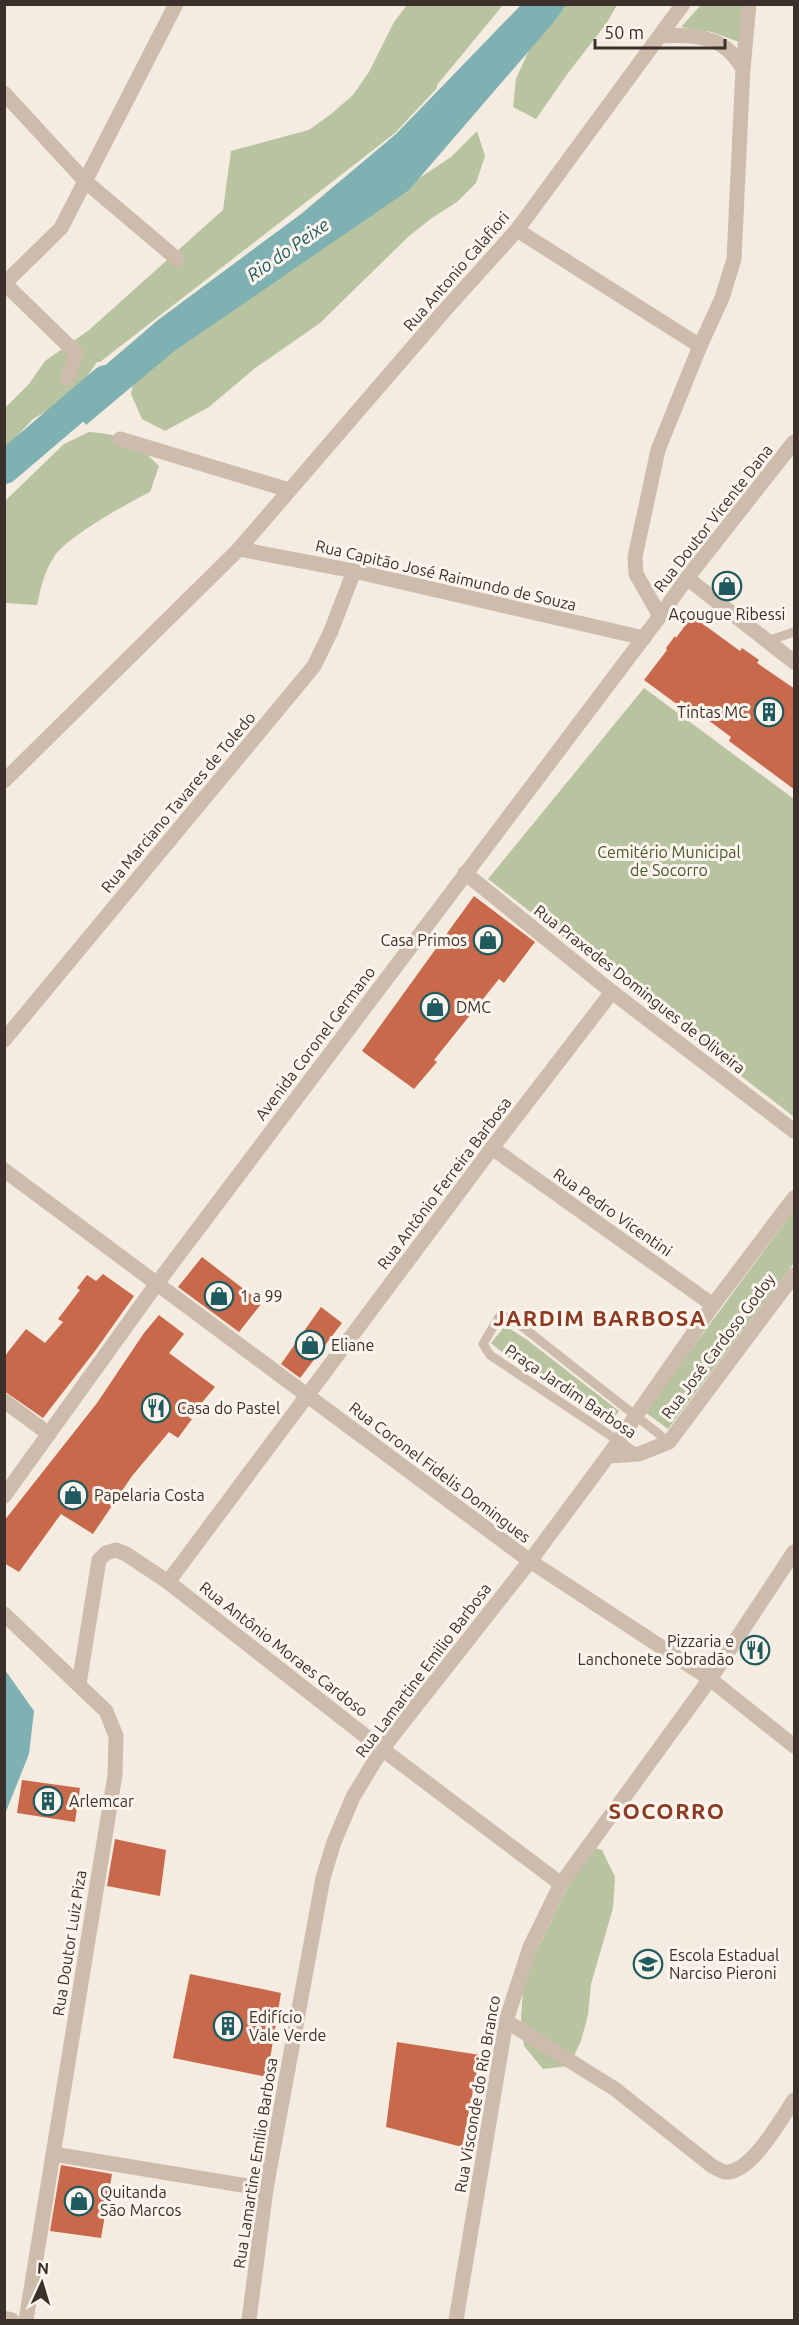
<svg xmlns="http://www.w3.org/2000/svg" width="799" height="2325" font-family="Ubuntu,sans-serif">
  <rect width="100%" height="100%" fill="#f4ebe1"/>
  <!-- green -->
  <g fill="#b8c4a0">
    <path d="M407,5H503L437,85V88L395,133L100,362H97L81,385L59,404L33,419L5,449V408L29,384L45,361L89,330L223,210L231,151L309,130L331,114L353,95L369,72L394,22Z"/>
    <path d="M562,5H617L606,24L568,73L536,119L513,107L516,79L528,52Z"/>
    <path d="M701,5H742L739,42L712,32L681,27Z"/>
    <path d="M477,131L485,156L476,183L457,202L432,218L409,236L320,323L254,369L209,407L165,431L142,419L131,394L136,367L451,157Z"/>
    <path d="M89,432C125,435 134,441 159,466L150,492C128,503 66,537 54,557C44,572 41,587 37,605L5,603V501L64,444Z"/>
    <path d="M644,688L794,799V1117L488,879Z"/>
    <path d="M794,1210V1263L668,1429L645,1412Z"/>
    <path d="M505,1326L526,1339L619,1411L611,1422L509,1358L491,1343Z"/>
    <path d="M584,1845L602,1850L615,1877L613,1908L591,1984L588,2015L581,2041L569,2066L543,2069L524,2046L521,2020L523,1989L530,1964L567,1889L575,1864Z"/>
  </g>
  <!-- water -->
  <g fill="#7fb0b2">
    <path d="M521,5H566L553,23L409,190L173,352L86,425L66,399L158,320L301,214L396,134Z"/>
    <path d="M5,1670L34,1711L29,1754L5,1814Z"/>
  </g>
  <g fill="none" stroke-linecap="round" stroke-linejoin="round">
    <!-- river -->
    <path stroke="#7fb0b2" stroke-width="32" d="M4,468L106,381"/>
  </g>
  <!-- building -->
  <g fill="#c8694b">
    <path d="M692,616L740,651L742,648L759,660L757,663L795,689V790L729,741L731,737L681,700L678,705L644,680L667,650L666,648L675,636L676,638Z"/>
    <path d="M474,896L535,942L504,983L499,979L434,1060L437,1062L414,1089L362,1051Z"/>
    <path d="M202,1257L262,1303L239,1332L178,1287Z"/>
    <path d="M103,1274L134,1296L95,1351L43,1418L4,1391V1357L26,1329L45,1343L63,1322L58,1319L80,1290L77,1288L87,1275L96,1281Z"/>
    <path d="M321,1307L342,1323L300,1378L281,1364Z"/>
    <path d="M159,1315L184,1334L169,1353L215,1387L189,1418L192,1419L178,1438L169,1432L132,1476L93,1534L61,1514L19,1572L4,1563V1521L97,1403L144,1333Z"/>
    <path d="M22,1780L80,1788L75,1822L17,1813Z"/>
    <path d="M115,1839L166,1850L160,1896L107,1886Z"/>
    <path d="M190,1974L281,1993L267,2077L173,2058Z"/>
    <path d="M397,2042L480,2055L462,2147L386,2127Z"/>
    <path d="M61,2165L112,2174L101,2238L50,2231Z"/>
  </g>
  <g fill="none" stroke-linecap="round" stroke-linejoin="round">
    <!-- service -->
    <g stroke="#cdbbac" stroke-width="9">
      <path d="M767,641L794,632"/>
      <path d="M638,1454L490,1355L483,1344L499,1317H510L669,1442"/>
    </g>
    <!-- minor -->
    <g stroke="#cdbbac" stroke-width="15">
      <path d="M4,93L85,181L177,259"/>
      <path d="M517,230L700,346"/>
      <path d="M4,284L61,228L176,4"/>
      <path d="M5,284L76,353L68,378"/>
      <path d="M120,439L289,490"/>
      <path d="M239,549L354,571L644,638"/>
      <path d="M687,578L794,442"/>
      <path d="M465,873L612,992L794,1131"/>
      <path d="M4,1040L314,666L331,631L354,571"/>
      <path d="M492,1148L713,1305"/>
      <path d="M4,1170L530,1561L710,1679L794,1746"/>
      <path d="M4,1401L49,1434"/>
      <path d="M608,1456L639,1454L669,1442L794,1275"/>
      <path d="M168,1582L492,1148L612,992"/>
      <path d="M79,1684L99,1560L106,1553L116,1550L126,1554L168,1582L382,1749L561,1884"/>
      <path d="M506,2021L615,2089L712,2166C716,2168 721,2171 725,2172C751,2174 781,2119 794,2100"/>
      <path d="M53,2154L266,2189"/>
      <path d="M4,2318L12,2320"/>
      <path d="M249,2320L266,2189L323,1878L334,1842L353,1797L382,1749L530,1561L608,1456L713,1305L794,1198"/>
      <path d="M456,2320L506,2021L530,1947L561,1884L710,1679L794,1552"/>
    </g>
    <!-- tertiary -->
    <g stroke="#cdbbac" stroke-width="15">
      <path d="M660,36C682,35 710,34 728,50C734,55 738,62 743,68"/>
      <path d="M660,616L636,574L635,557L658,450L700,346L722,298L734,259L743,68L749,4"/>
      <path d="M4,781L239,549L444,311L517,230L683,4"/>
      <path d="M4,1496L158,1282L660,616L687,578L794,662"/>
      <path d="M4,1614L106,1711L116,1736L115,1775L26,2320"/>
    </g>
  </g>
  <!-- icons -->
  <defs>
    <g id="shop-ring" transform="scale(1.5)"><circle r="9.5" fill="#fbf5ee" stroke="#1f5a5e" stroke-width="1.5"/><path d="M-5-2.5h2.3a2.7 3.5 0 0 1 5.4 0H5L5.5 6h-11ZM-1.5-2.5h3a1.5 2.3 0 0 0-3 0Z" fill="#1f5a5e"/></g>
    <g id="building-ring" transform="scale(1.5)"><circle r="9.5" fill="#fbf5ee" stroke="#1f5a5e" stroke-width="1.5"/><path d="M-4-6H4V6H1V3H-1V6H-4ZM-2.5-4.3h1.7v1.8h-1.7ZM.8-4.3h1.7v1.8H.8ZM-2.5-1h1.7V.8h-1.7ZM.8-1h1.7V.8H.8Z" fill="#1f5a5e"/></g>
    <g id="restaurant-ring" transform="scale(1.5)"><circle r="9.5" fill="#fbf5ee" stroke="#1f5a5e" stroke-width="1.5"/><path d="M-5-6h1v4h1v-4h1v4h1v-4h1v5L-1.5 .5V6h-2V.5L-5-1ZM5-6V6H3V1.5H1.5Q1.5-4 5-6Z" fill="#1f5a5e"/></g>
    <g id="school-ring" transform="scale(1.5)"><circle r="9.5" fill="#fbf5ee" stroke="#1f5a5e" stroke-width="1.5"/><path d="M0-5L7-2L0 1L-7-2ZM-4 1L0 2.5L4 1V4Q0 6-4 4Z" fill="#1f5a5e"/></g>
  </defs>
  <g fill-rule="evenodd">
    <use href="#shop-ring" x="727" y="586"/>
    <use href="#building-ring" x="769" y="712"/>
    <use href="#shop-ring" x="488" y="940"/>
    <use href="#shop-ring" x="435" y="1007"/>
    <use href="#shop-ring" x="219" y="1296"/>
    <use href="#shop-ring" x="310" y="1345"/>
    <use href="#restaurant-ring" x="156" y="1408"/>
    <use href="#shop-ring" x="73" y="1495"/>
    <use href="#restaurant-ring" x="755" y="1650"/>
    <use href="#building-ring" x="48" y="1801"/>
    <use href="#school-ring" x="648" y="1964"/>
    <use href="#building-ring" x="228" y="2026"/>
    <use href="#shop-ring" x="79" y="2201"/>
  </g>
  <g text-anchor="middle" stroke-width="6" stroke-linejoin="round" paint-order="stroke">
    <!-- street labels -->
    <g font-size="16" fill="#3b302b" stroke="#fbf5ee">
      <text transform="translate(456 271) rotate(-49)" y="6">Rua Antonio Calafiori</text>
      <text transform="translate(713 518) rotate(-52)" y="6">Rua Doutor Vicente Dana</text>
      <text transform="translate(446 575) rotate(13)" y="6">Rua Capitão José Raimundo de Souza</text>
      <text transform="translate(178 802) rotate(-50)" y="6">Rua Marciano Tavares de Toledo</text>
      <text transform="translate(640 989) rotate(38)" y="6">Rua Praxedes Domingues de Oliveira</text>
      <text transform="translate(315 1043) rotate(-53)" y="6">Avenida Coronel Germano</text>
      <text transform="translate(444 1183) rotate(-53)" y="6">Rua Antônio Ferreira Barbosa</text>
      <text transform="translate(613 1212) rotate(35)" y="6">Rua Pedro Vicentini</text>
      <text transform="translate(718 1346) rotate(-53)" y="6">Rua José Cardoso Godoy</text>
      <text transform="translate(571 1391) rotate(34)" y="6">Praça Jardim Barbosa</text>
      <text transform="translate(440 1472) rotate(37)" y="6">Rua Coronel Fidelis Domingues</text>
      <text transform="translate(284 1649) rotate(38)" y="6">Rua Antônio Moraes Cardoso</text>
      <text transform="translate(423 1670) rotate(-53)" y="6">Rua Lamartine Emilio Barbosa</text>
      <text transform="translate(69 1943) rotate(-81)" y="6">Rua Doutor Luiz Piza</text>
      <text transform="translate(477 2094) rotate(-80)" y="6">Rua Visconde do Rio Branco</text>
      <text transform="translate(255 2163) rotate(-81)" y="6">Rua Lamartine Emilio Barbosa</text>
    </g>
    <!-- poi labels -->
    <g font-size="16" fill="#3b302b" stroke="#fbf5ee" text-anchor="start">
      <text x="727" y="620" text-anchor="middle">Açougue Ribessi</text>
      <text x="748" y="718" text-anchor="end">Tintas MC</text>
      <text x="467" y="946" text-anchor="end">Casa Primos</text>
      <text x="456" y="1013">DMC</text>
      <text x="240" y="1302">1 a 99</text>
      <text x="331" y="1351">Eliane</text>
      <text x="177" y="1414">Casa do Pastel</text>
      <text x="94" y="1501">Papelaria Costa</text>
      <text x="734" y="1647" text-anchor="end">Pizzaria e<tspan x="734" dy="18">Lanchonete Sobradão</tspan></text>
      <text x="69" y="1807">Arlemcar</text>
      <text x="669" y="1961">Escola Estadual<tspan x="669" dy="18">Narciso Pieroni</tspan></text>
      <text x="249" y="2023">Edifício<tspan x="249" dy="18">Vale Verde</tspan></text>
      <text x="100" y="2198">Quitanda<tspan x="100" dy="18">São Marcos</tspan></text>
    </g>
    <!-- park labels -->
    <g font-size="16" fill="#4a5a2e" stroke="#fbf5ee">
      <text x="669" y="858">Cemitério Municipal<tspan x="669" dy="18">de Socorro</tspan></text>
    </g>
    <!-- water labels -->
    <g font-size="18" font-style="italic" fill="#1f5a5e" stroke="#fbf5ee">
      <text transform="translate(288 250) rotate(-35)" y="6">Rio do Peixe</text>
    </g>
    <!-- district labels -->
    <g font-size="22" font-weight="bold" letter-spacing="1.5" fill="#8c3b22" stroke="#fbf5ee">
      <text x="600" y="1326">JARDIM BARBOSA</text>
      <text x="667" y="1819">SOCORRO</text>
    </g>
  </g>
  <!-- border -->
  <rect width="799" height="2325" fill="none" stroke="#3b302b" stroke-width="12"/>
  <!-- north arrow -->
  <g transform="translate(42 2283) rotate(4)" stroke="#fbf5ee" stroke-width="4.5" paint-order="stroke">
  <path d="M0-4.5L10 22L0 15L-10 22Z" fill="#3b302b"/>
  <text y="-9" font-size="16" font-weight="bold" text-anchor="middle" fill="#3b302b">N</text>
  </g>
  <!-- scale -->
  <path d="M595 39v9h130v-9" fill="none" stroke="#3b302b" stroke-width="3"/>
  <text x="604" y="39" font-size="18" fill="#3b302b" stroke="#fbf5ee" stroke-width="4.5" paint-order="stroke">50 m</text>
</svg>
